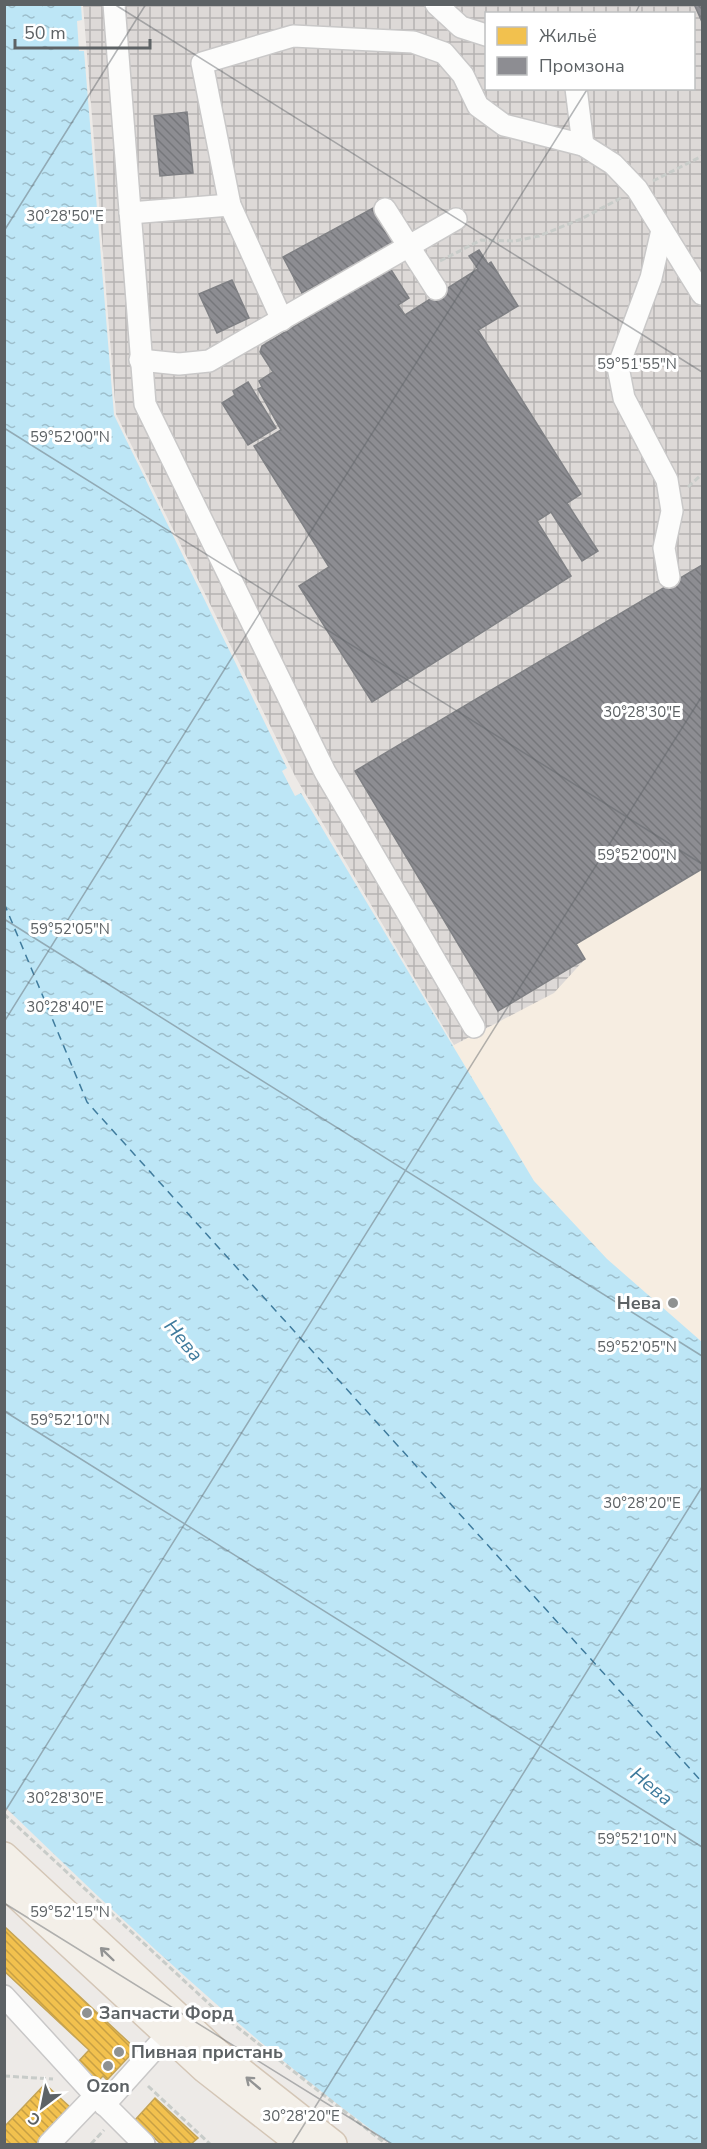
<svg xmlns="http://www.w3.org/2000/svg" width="707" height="2149" font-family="'Nunito Sans',sans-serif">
  <defs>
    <pattern id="industrial-grid" width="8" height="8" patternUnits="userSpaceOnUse" patternTransform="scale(1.5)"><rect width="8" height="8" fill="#ddd9d7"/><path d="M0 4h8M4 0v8" fill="none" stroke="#b6b3b2"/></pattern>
    <pattern id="water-ripples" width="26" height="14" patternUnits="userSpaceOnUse" patternTransform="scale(1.5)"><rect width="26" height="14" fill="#bde6f6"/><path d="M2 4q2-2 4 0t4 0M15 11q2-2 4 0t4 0" fill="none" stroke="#9dbecb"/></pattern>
    <pattern id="homes-back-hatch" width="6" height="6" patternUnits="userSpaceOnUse" patternTransform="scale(1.5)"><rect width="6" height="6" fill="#f2c14e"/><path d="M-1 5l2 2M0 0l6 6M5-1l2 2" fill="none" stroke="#c7a044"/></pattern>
    <pattern id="industry-back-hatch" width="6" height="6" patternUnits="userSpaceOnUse" patternTransform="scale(1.5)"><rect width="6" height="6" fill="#8d8d92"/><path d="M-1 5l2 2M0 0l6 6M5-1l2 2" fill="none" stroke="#76777b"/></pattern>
  </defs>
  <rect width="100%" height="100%" fill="#edeae7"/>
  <!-- commercial -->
  <path fill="#f6ede1" d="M702,869V1342L607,1259L534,1181L452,1046L501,1021L576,944Z"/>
  <!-- industrial -->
  <path fill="url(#industrial-grid)" fill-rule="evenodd" d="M83,5H702V869L576,944L585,959L554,993L454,1045L296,778L116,414ZM486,14H694V88H486Z"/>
  <!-- water -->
  <path fill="url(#water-ripples)" d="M4,5H81L82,20L77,21L79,51H84L114,415L287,768L282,771L295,796L301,793L534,1181L607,1259L702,1342V2144H391C252,2044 128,1926 5,1807Z"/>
  <!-- homes -->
  <g fill="url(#homes-back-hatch)" stroke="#c5a455" stroke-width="1.5">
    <path d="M4,1926L136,2049L107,2080L103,2076L97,2082L77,2063L89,2050L4,1971Z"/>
    <path d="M45,2084L71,2108L36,2144H4V2127Z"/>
    <path d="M155,2098L198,2138L191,2144H161L135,2120Z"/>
  </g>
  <!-- industry -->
  <g fill="url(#industry-back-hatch)" stroke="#7f8084" stroke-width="1.5">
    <path d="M694,4H702V22Z"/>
    <path d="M187,112L193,173L160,176L154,116Z"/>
    <path d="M375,207L395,243L302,293L283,257Z"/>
    <path d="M479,250L488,264L491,262L518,306L478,330L581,494L567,503L598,551L582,561L551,512L537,521L571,576L372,702L299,586L329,567L254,446L281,430L258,389L262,387L259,381L273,372L260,352L262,346L390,268L409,298L398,305L405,315L478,269L469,256Z"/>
    <path d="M232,280L249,318L217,333L199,294Z"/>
    <path d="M248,382L276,428L248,445L222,403L235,395L233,391Z"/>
    <path d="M702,565V869L576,944L585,959L498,1011L355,771Z"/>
  </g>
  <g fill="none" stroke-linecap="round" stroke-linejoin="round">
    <!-- ferry -->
    <path stroke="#3f7b9d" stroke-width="1.5" stroke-dasharray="8 6" stroke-linecap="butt" d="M4,903L87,1102L702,1782"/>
    <!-- minor casing -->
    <g stroke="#c9c8c8" stroke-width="24">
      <g id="minor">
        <path d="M114,4L145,404L325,772L474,1027"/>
        <path d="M436,4L461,27L486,35"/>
        <path d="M576,88L583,145"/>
        <path d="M385,209L436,289"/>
        <path d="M130,213L230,205"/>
        <path d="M662,230L651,278L618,367L624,398L667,480L672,511L664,548L669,577"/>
        <path d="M282,320L230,205L202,63L293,36L413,42L444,53L463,75L478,106L504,125L583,145L613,164L637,189L702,294"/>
        <path d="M140,360L179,364L209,361L456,219"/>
        <path d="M4,1996L91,2091L144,2144"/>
        <path d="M104,2105L167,2035"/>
        <path d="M49,2144L95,2096"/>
      </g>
    </g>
    <!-- major casing -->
    <g stroke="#d4c6b6" stroke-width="30">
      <g id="major">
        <path d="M4,1856L216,2052L333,2144"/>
        <path d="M4,1883L205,2069L301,2144"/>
      </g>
    </g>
    <!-- path -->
    <g stroke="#c8ccc9" stroke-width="3" stroke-dasharray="6 3" stroke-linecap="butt">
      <path d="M653,181L702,156"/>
      <path d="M440,261L481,240L515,241L539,236L581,219L621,198"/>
      <path d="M688,487L702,474"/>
      <path d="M4,1814L218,2012L386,2144"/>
      <path d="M4,2076L53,2079"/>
      <path d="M148,2086L210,2144"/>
      <path d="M91,2144L104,2130"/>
    </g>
    <!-- minor -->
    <use href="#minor" stroke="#fcfcfb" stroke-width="21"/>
    <!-- major -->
    <use href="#major" stroke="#f3efe8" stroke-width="27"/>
  </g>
  <!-- one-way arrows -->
  <defs><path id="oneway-shaft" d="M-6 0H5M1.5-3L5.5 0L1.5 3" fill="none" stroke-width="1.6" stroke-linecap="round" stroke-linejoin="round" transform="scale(1.5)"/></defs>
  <g stroke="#929393">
    <use href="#oneway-shaft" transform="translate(107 1954) rotate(-136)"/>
    <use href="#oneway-shaft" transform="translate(253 2083) rotate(-140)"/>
  </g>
  <!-- ticks -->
  <path fill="none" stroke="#5d6265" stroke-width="1.5" stroke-opacity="0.45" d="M114,4L702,372M635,14L640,4M4,231L146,4M4,428L702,864M4,919L702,1356M4,1022L588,88M4,1411L702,1847M4,1813L702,696M4,1903L392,2144M292,2144L702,1487"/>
  <!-- markers -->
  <g fill="#8f9292" stroke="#fff" stroke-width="2">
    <circle cx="673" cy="1303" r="6"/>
    <circle cx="87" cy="2013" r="6"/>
    <circle cx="119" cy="2052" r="6"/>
    <circle cx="108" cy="2066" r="6"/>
  </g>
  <g text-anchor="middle" stroke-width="6" stroke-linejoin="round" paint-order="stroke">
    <!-- poi labels -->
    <g font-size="18" font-weight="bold" fill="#5d6265" stroke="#fff" text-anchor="start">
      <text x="661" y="1309" text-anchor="end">Нева</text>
      <text x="99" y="2019">Запчасти Форд</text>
      <text x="131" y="2058">Пивная пристань</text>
      <text x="108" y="2092" text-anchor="middle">Ozon</text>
    </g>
    <!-- water labels -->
    <g font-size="20" font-style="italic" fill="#3f7b9d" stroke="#fff">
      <text transform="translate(184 1340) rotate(50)" y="7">Нева</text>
      <text transform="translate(652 1786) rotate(39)" y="7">Нева</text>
    </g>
  </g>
  <g font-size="15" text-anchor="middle" fill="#5d6265" stroke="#fff" stroke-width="6" stroke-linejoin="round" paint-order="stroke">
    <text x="65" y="221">30°28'50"E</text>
    <text x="637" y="369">59°51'55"N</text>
    <text x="70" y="442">59°52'00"N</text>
    <text x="642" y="717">30°28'30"E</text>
    <text x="637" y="860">59°52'00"N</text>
    <text x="70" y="934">59°52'05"N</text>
    <text x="65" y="1012">30°28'40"E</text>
    <text x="637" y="1352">59°52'05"N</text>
    <text x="70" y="1425">59°52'10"N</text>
    <text x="642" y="1508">30°28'20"E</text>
    <text x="65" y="1803">30°28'30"E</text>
    <text x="637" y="1844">59°52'10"N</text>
    <text x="70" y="1917">59°52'15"N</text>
    <text x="301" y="2121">30°28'20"E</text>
  </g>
  <!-- border -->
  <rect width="707" height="2149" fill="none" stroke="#5d6265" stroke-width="12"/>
  <!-- legend -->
  <rect x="485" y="12" width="210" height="78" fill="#ffffff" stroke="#bec0c1" stroke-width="1.5"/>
  <rect x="497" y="27" width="30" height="18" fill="#f2c14e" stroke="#bec0c1" stroke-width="1.5"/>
  <text x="539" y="42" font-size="18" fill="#5d6265">Жильё</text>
  <rect x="497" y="57" width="30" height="18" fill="#8d8d92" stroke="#bec0c1" stroke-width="1.5"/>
  <text x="539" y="72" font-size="18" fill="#5d6265">Промзона</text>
  <!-- north arrow -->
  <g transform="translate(42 2107) rotate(212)" stroke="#ffffff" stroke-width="4.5" paint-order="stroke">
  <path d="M0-4.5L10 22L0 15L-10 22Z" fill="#5d6265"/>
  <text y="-9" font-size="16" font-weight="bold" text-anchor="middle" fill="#5d6265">С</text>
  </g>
  <!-- scale -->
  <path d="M15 39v9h135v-9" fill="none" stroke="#5d6265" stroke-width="3"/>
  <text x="24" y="39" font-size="18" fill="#5d6265" stroke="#ffffff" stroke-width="4.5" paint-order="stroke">50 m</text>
</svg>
